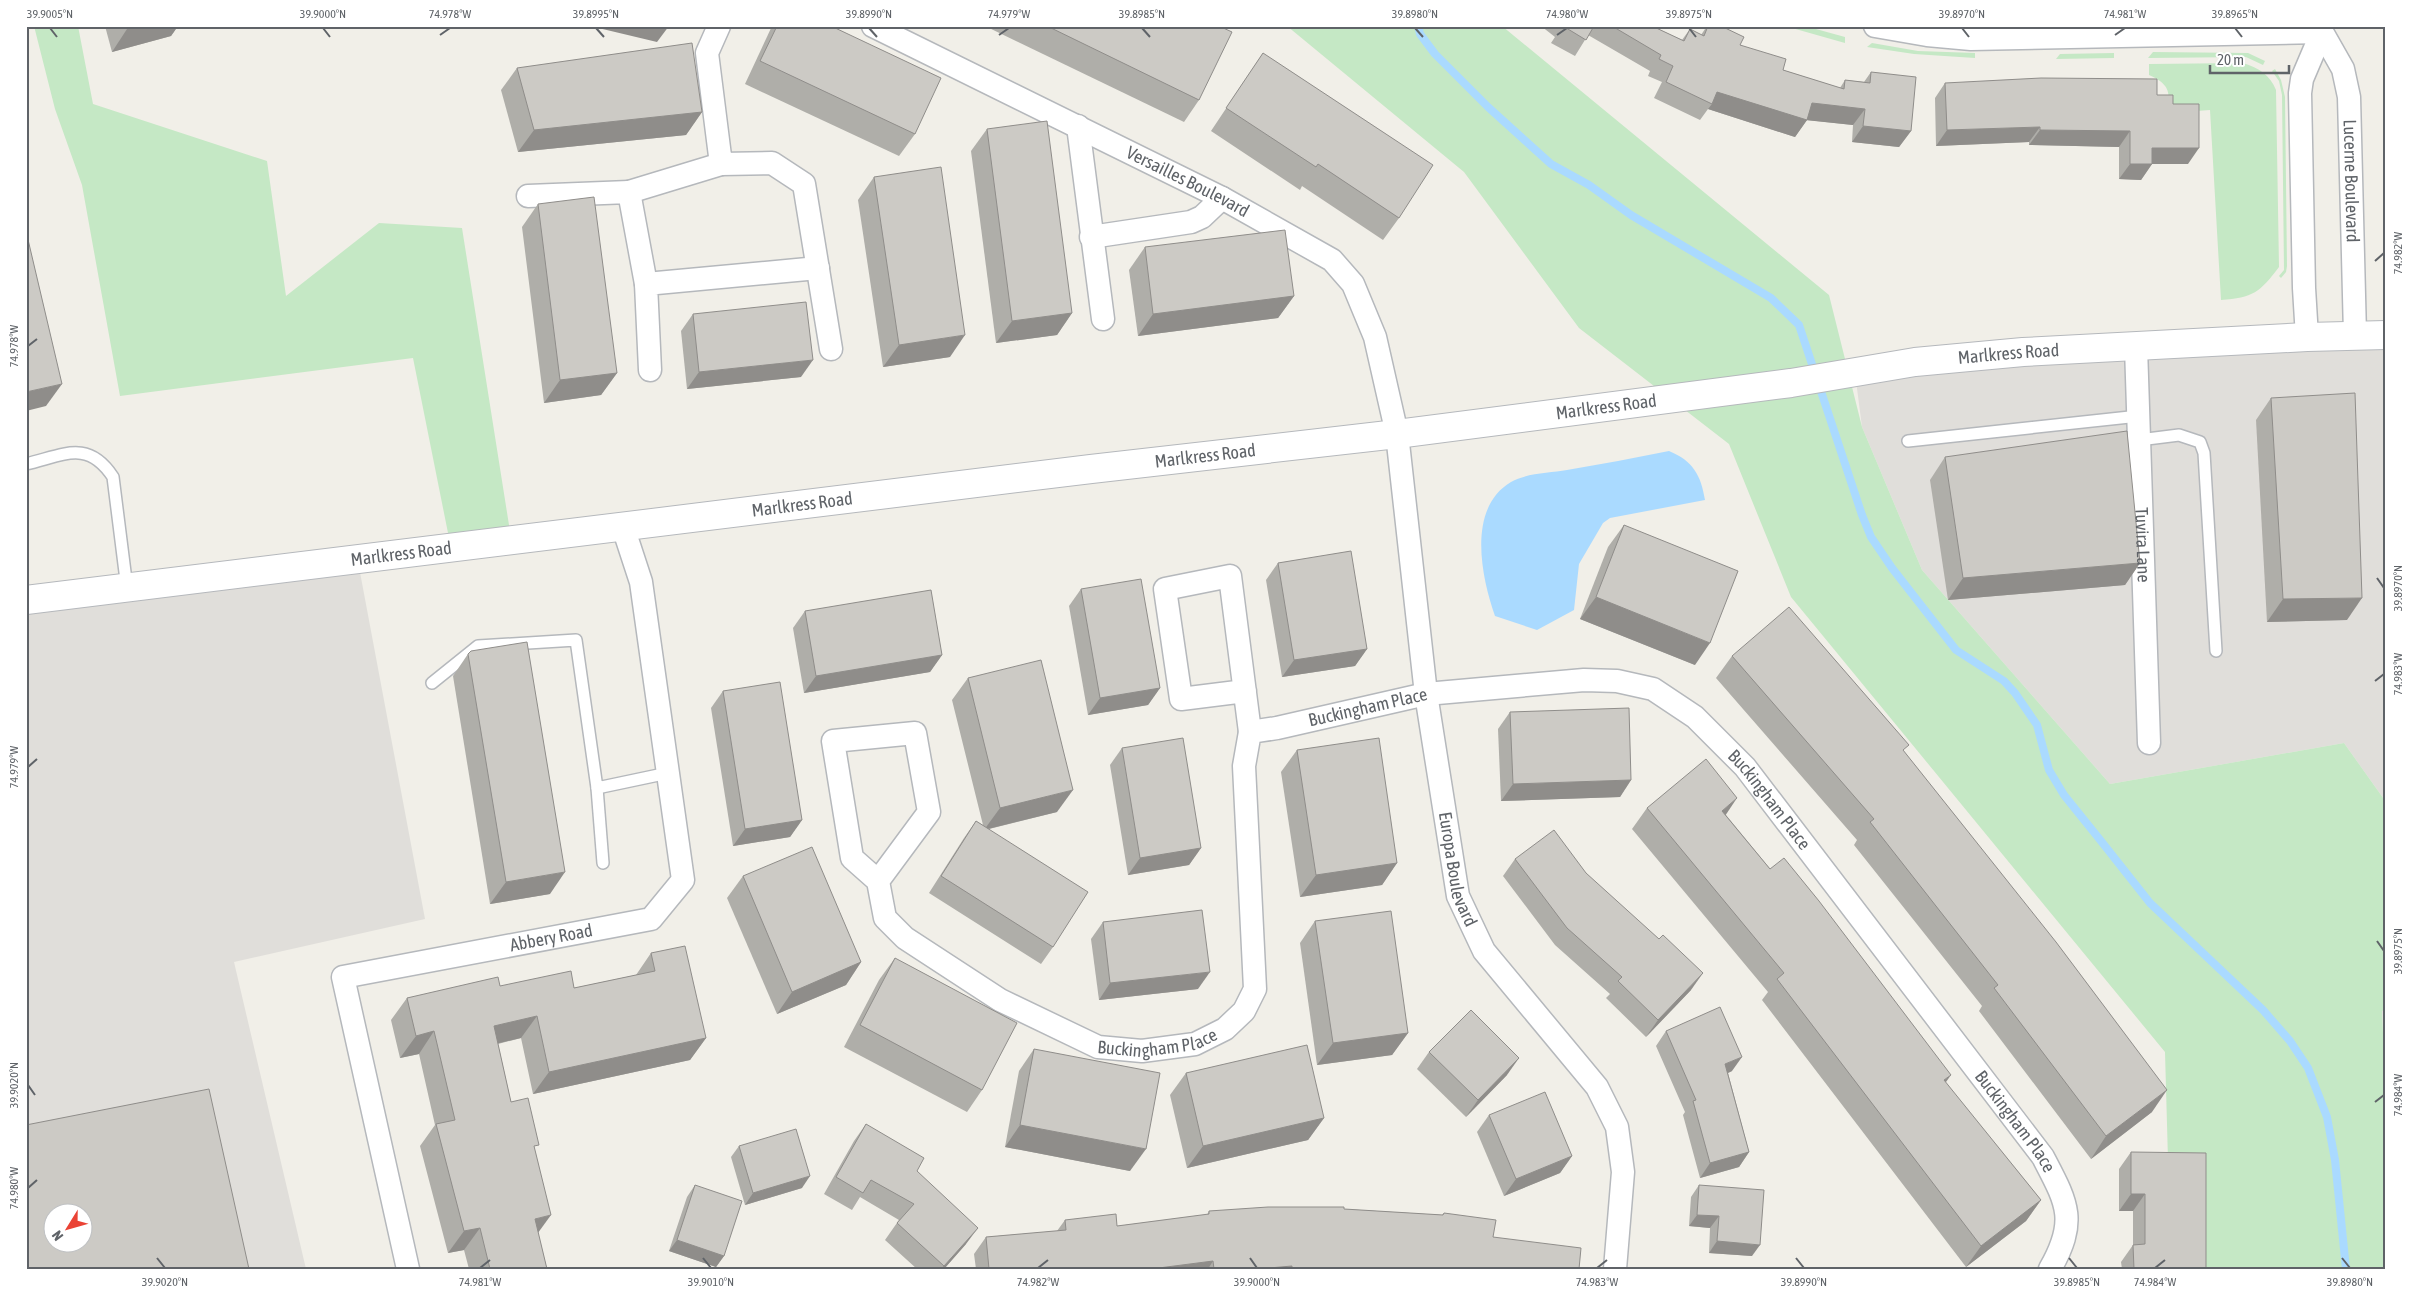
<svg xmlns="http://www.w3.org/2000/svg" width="2412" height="1295" font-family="'Asap Condensed',sans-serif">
  <rect width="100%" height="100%" fill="#f1efe8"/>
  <!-- industrial -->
  <g fill="#e0deda" fill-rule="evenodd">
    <path d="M2386,338V802L2344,743L2110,784L1922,570L1862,427L1855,373Z"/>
    <path d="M359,567L425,919L234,962L306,1269H26V606ZM52,1212H82V1242H52Z"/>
    <path d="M2386,1010V1097L2382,1011Z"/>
  </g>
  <!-- green -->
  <g fill="#c5e8c5">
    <path d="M34,26H78L93,104L267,161L286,296L379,223L462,228L512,544L452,553L413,358L120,396L82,185L55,109Z"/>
    <path d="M1287,26H1502L1829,295L1862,427L1922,570L2110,784L2344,743L2386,802V1010L2382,1011L2386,1097V1269H2171L2165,1052L1791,597L1729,444L1579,328L1464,172Z"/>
    <path d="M1794,26H1805L1845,37V43L1792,28Z"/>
    <path d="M1872,43L1918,51L1975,53V58L1914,54L1867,47Z"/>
    <path d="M2153,52L2248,53L2265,61L2263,65L2246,57L2148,58Z"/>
    <path d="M2114,53V58L2056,59L2060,54Z"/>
    <path d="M2243,63C2259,68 2270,75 2276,90L2279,267C2260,292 2253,298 2221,300L2210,110L2169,113C2169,92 2171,85 2149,75V64Z"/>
    <path d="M2275,69L2281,80L2285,97L2287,266L2286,272L2281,278L2279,276L2284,270L2282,95L2279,81L2272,71Z"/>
  </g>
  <!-- water -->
  <path fill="#aadaff" d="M1669,451C1693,461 1701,475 1705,500L1610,518L1603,523L1579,564L1574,610L1537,630L1495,616C1481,576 1467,508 1511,482C1526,473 1550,473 1567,470C1601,464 1635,458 1669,451Z"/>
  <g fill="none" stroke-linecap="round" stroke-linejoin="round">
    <!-- stream -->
    <path stroke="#aadaff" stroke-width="8" d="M1418,26L1420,34L1435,54L1488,107L1551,164L1589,185L1631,215L1771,298L1799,325L1862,515L1871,537L1892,568L1956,650L2004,681L2015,693L2037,725L2049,770L2064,795L2101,841L2150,903L2263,1010L2290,1041L2308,1068L2327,1117L2335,1160L2346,1269"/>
    <!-- service casing -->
    <g stroke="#b5b8bc" stroke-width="14">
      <g id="service">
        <path d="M2139,440L2179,435L2200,442L2204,453L2216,651"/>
        <path d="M1908,441L2139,416"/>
        <path d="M26,464C64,455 88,439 113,477L127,588"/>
        <path d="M432,683L478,646L576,640L597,788L668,773"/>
        <path d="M597,788L603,863"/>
      </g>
    </g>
    <!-- minor casing -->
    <g stroke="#b5b8bc" stroke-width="25">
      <g id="minor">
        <path d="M719,26L707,53L721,164L772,163L804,184L831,349"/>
        <path id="s1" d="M873,26L1222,198L1332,260L1353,284L1375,337L1397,434L1426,694L1458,896L1484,951L1597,1087L1617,1127L1623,1172L1615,1269"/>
        <path d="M1875,26L1927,35L1971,39L2322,32"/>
        <path id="s2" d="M2322,32L2343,69L2349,97L2355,335"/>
        <path d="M1078,126L1103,319"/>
        <path d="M629,192L721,164"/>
        <path d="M528,196L629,192L646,284"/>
        <path d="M1091,237L1191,222L1202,217L1222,198"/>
        <path d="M2307,337L2304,288L2300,93L2302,79L2322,32V26"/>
        <path id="s3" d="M2136,347L2149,743"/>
        <path d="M650,370L646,284L818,268"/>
        <path d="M1245,691L1181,699L1165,589L1230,576L1250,732"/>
        <path id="s4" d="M878,881L929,812L915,733L833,741L852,858L878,881L885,918L905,938L1000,1000L1098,1047L1142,1051L1195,1044L1225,1029L1244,1011L1255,989L1244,766L1250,732L1277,728L1426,694L1584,680L1617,681L1653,689L1695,717L1745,767L2043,1157C2067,1203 2078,1220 2050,1269"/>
        <path id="s5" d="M408,1269L343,977L651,919L683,880L641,582L623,527"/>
      </g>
    </g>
    <!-- tertiary casing -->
    <g stroke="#b5b8bc" stroke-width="30">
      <g id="tertiary">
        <path id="s6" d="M26,600L1091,469L1397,434L1791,383L1915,362L2023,352L2307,337L2386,335"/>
      </g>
    </g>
    <!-- service -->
    <use href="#service" stroke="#fff" stroke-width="11"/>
    <!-- minor -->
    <use href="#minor" stroke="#fff" stroke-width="22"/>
    <!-- tertiary -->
    <use href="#tertiary" stroke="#fff" stroke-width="28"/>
  </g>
  <!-- wall -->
  <g fill="#afaea9">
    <path d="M105,26H178L171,36L112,52Z"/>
    <path d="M772,26H831L915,134L899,156L745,84Z"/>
    <path d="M985,26H1219L1199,100L1184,122Z"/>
    <path d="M1541,26H1652L1682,40L1690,29L1701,35L1707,26H1721L1740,45L1783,70L1840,88L1845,80L1864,82L1871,72L1911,131L1899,147L1852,142L1853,125L1807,120L1795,137L1708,109L1700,120L1654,98L1662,82L1648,76L1650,71L1588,35L1575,56L1551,43L1555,37Z"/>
    <path d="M1263,53L1399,218L1383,240L1302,186L1300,190L1211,131Z"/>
    <path d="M517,68L702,112L686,135L518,152L501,90Z"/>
    <path d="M1945,83L2157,95L2173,104L2188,164H2152L2141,180L2119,179V147L2029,145V142L1936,146L1935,98Z"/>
    <path d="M987,129L1072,313L1057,335L996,343L971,151Z"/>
    <path d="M874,177L950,357L883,367L858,200Z"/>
    <path d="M538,204L617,373L601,395L544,403L522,227Z"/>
    <path d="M1145,247L1294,296L1278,318L1138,336L1129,270Z"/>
    <path d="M693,314L801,377L687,389L681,331Z"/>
    <path d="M2271,398L2347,620L2267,622L2256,420Z"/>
    <path d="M1945,457L2140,563L2125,585L1948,600L1930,480Z"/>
    <path d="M1624,525L1695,665L1580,619L1608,547Z"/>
    <path d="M1278,563L1367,649L1355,666L1282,677L1266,580Z"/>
    <path d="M1081,589L1160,688L1148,705L1088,715L1069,606Z"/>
    <path d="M805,611L942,655L930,672L804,693L793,628Z"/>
    <path d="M468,654L550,894L490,904L453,676Z"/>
    <path d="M1732,656L1904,752L2152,1112L2091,1159L1979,1011L1982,1006L1854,845L1857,840L1716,678Z"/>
    <path d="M968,678L1057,812L989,829L1053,947L1041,964L929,893L964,838L976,821L983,825L952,700Z"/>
    <path d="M723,691L802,820L790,837L733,846L711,708Z"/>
    <path d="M1510,712L1631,780L1620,797L1501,801L1498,729Z"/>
    <path d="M1122,748L1201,848L1189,865L1128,875L1110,765Z"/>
    <path d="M1297,750L1397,863L1382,885L1300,897L1281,772Z"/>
    <path d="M1647,808L1726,815L2041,1200L2026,1221L1966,1267L1762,1000L1768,992L1632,829Z"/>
    <path d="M1515,859L1586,873L1691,990L1646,1037L1606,998L1610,994L1555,945L1503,876Z"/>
    <path d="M743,876L861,962L846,985L777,1014L727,898Z"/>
    <path d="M1315,921L1408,1033L1392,1055L1317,1065L1300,943Z"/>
    <path d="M1103,922L1198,989L1099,1000L1091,939Z"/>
    <path d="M651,953L706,1038L690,1060L533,1094L521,1038L498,1044L511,1102L535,1150L538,1233L547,1269H469L464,1250L448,1253L420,1146L435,1125L419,1054L400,1058L391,1020L407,998L500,986L574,988L636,975Z"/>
    <path d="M895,958L982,1090L967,1112L844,1047L879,980Z"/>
    <path d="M1666,1031L1732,1071L1728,1073L1749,1152L1739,1167L1700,1178L1683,1115L1685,1112L1656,1046Z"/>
    <path d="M1034,1049L1130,1171L1005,1147L1019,1071Z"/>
    <path d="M1429,1052L1507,1075L1466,1117L1417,1069Z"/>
    <path d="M1186,1073L1324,1118L1308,1140L1187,1168L1170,1095Z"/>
    <path d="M1489,1115L1572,1156L1560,1173L1504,1196L1477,1132Z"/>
    <path d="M866,1124L917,1171L966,1244L944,1269H917L885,1240L899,1220L860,1197L852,1210L824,1194L854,1141Z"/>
    <path d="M739,1146L802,1188L745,1205L731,1157Z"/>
    <path d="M2131,1152L2206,1269H2122L2121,1262L2133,1245V1211H2119V1169Z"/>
    <path d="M695,1185L724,1256L716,1267L669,1251L687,1197Z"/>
    <path d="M1699,1185L1752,1256L1709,1253L1710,1228L1689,1226L1691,1197Z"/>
    <path d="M1344,1209L1442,1215L1444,1213L1493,1237L1579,1269H976L974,1254L986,1237L1057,1231L1065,1220L1117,1226L1207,1215L1209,1211Z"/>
  </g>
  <!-- shaded-wall -->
  <g fill="#8f8d8a">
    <path d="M140,26H178L171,36L112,52L127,29Z"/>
    <path d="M255,26H275L253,29Z"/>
    <path d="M590,26H669L657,42Z"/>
    <path d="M1717,92L1812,103L1865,109L1853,125L1805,120H1807L1795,137L1708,109L1712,104Z"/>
    <path d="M702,112L686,135L518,152L534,130Z"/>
    <path d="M1863,126L1911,131L1899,147L1852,142Z"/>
    <path d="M2040,127L2029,142L1936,146L1947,130Z"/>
    <path d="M2040,130L2130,131L2119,147L2029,145Z"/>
    <path d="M2152,148H2199L2188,164H2141Z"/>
    <path d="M2130,164H2152L2141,180L2119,179Z"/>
    <path d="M1294,296L1278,318L1138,336L1153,314Z"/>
    <path d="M1072,313L1057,335L996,343L1012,321Z"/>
    <path d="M965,335L950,357L883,367L899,345Z"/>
    <path d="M813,360L801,377L687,389L699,372Z"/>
    <path d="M617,373L601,395L544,403L560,380Z"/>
    <path d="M62,384L46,406L26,411V392Z"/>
    <path d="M2140,563L2125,585L1948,600L1963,578Z"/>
    <path d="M1596,597L1710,643L1695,665L1580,619Z"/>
    <path d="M2362,598L2347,620L2267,622L2283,599Z"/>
    <path d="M1367,649L1355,666L1282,677L1294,660Z"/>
    <path d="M942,655L930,672L804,693L816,676Z"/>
    <path d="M1160,688L1148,705L1088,715L1100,698Z"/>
    <path d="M1631,780L1620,797L1501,801L1513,784Z"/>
    <path d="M1073,790L1057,812L984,830L1000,808Z"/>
    <path d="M1737,798L1723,819L1722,811Z"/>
    <path d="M802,820L790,837L733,846L745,829Z"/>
    <path d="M1201,848L1189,865L1128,875L1140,858Z"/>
    <path d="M1397,863L1382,885L1300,897L1316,875Z"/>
    <path d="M565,872L550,894L490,904L506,882Z"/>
    <path d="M861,962L846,985L777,1014L792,992Z"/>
    <path d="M1210,972L1198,989L1099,1000L1110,983Z"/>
    <path d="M1703,973L1691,990L1646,1037L1658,1020Z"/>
    <path d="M537,1016L521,1038L478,1048L494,1026Z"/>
    <path d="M434,1031L419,1054L400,1058L416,1036Z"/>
    <path d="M1408,1033L1392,1055L1317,1065L1333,1043Z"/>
    <path d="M706,1038L690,1060L533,1094L549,1072Z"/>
    <path d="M1742,1057L1732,1071L1715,1079L1725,1064Z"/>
    <path d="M1519,1058L1507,1075L1466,1117L1478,1100Z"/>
    <path d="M1951,1075L1936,1096L1944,1080Z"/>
    <path d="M2167,1090L2152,1112L2091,1159L2106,1136Z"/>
    <path d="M1324,1118L1308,1140L1187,1168L1203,1146Z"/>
    <path d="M1020,1125L1146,1149L1130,1171L1005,1147Z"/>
    <path d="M1749,1152L1739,1167L1700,1178L1710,1163Z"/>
    <path d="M1572,1156L1560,1173L1504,1196L1516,1179Z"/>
    <path d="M810,1176L802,1188L745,1205L753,1193Z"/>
    <path d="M2131,1194H2145L2133,1211H2119Z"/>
    <path d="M2041,1200L2026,1221L1966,1267L1981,1246Z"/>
    <path d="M551,1215L535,1237V1219Z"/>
    <path d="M1697,1215L1719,1216L1710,1228L1689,1226Z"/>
    <path d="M480,1228L464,1250L448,1253L464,1231Z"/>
    <path d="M978,1228L966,1244L944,1269H941Z"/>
    <path d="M677,1240L724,1256L716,1267L669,1251Z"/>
    <path d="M1717,1241L1760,1245L1752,1256L1709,1253Z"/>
    <path d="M1213,1261L1208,1269H1151Z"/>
    <path d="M1292,1266L1291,1269H1258Z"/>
  </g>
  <!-- building -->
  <g fill="#cccac5" stroke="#8f8d8a" fill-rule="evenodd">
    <path d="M126,26H140L127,29Z"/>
    <path d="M777,26H831L941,78L915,134L760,61Z"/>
    <path d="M1047,26H1219L1232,32L1199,100Z"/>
    <path d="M1563,26H1594L1586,40Z"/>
    <path d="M1612,26H1652L1684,41L1690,29L1704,36L1708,26H1721L1744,37L1740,45L1786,59L1783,70L1844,89L1845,80L1870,83L1871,72L1916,77L1911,131L1863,126L1865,109L1812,103L1807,120L1717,92L1712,104L1666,82L1673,66L1659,59L1661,55Z"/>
    <path d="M692,43L702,112L534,130L517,68Z"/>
    <path d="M1263,53L1433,165L1399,218L1318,164L1316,167L1226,108Z"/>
    <path d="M2041,78L2157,79V95H2173V104H2199V148H2152V164H2130V131L2040,130V127L1947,130L1945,83Z"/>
    <path d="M1047,121L1072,313L1012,321L987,129Z"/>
    <path d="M941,167L965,335L899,345L874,177Z"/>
    <path d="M594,197L617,373L560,380L538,204Z"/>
    <path d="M1285,230L1294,296L1153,314L1145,247Z"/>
    <path d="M26,231L62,384L26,392Z"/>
    <path d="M806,302L813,360L699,372L693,314Z"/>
    <path d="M2355,393L2362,598L2283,599L2271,398Z"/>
    <path d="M2127,431L2140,563L1963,578L1945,457Z"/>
    <path d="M1624,525L1738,571L1710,643L1596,597Z"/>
    <path d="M1351,551L1367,649L1294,660L1278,563Z"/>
    <path d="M1141,579L1160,688L1100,698L1081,589Z"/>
    <path d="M931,590L942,655L816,676L805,611Z"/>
    <path d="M1789,607L1909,745L1903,750L2056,942L2167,1090L2106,1136L1994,988L1998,985L1870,822L1874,819L1732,656Z"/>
    <path d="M527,642L565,872L506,882L468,654L471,651Z"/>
    <path d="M1041,660L1073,790L1000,808L968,678Z"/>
    <path d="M780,682L802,820L745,829L723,691Z"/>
    <path d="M1629,708L1631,780L1513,784L1510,712Z"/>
    <path d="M1183,738L1201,848L1140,858L1122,748Z"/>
    <path d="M1379,738L1397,863L1316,875L1297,750Z"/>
    <path d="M1706,759L1737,798L1722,811L1770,869L1784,858L1819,901L1951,1075L1944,1080L2041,1200L1981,1246L1777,979L1784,973L1647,808Z"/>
    <path d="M976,821L1088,892L1053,947L941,876Z"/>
    <path d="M1554,830L1586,873L1659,939L1663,935L1703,973L1658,1020L1618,981L1622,977L1567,928L1515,859Z"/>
    <path d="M812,847L861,962L792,992L743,876Z"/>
    <path d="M1202,910L1210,972L1110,983L1103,922Z"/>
    <path d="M1391,911L1408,1033L1333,1043L1315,921Z"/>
    <path d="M685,946L706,1038L549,1072L537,1016L494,1026L511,1102L528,1098L539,1145L534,1146L551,1215L535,1219L547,1269H490L480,1228L464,1231L436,1124L455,1120L434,1031L416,1036L407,998L498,977L500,986L571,971L574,988L655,971L651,953Z"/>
    <path d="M895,958L1017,1023L982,1090L860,1025Z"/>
    <path d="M1720,1007L1742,1057L1725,1064L1749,1152L1710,1163L1693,1101L1696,1100L1666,1031Z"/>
    <path d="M1471,1010L1519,1058L1478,1100L1429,1052Z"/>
    <path d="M1307,1045L1324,1118L1203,1146L1186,1073Z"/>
    <path d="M1034,1049L1160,1073L1146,1149L1020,1125Z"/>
    <path d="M209,1089L249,1269H26V1125ZM52,1212H82V1242H52Z"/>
    <path d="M1545,1092L1572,1156L1516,1179L1489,1115Z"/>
    <path d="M866,1124L924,1158L917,1171L978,1228L944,1266L897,1223L914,1204L871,1180L863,1193L836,1177Z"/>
    <path d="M796,1129L810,1176L753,1193L739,1146Z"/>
    <path d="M2131,1152L2206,1153V1269H2134L2133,1245L2145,1244V1194H2131Z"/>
    <path d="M695,1185L742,1201L724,1256L677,1240Z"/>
    <path d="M1699,1185L1764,1190L1760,1245L1717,1241L1719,1216L1697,1215Z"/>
    <path d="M1268,1207H1344V1209L1443,1215L1444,1213L1496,1220L1493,1237L1581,1248L1579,1269H1292V1266L1258,1269H1214L1213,1261L1151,1269H989L986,1237L1066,1230L1065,1220L1116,1214L1117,1226L1209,1214V1211Z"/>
  </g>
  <!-- ticks -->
  <path fill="none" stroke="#5f6368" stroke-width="2" d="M50,28L57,37M323,28L330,37M596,28L604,37M869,28L877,37M1142,28L1150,37M1415,28L1423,37M1689,28L1696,37M1962,28L1969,37M2235,28L2242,37M440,35L450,28M999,35L1009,28M1557,35L1567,28M2115,35L2125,28M2375,261L2384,253M28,346L37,339M2377,578L2384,588M2375,681L2384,674M28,767L37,759M2377,941L2384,951M28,1085L35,1095M2375,1102L2384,1095M28,1188L37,1180M157,1258L165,1268M703,1258L711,1268M1250,1258L1257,1268M1796,1258L1804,1268M2069,1258L2077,1268M2342,1258L2350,1268M480,1268L490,1260M1038,1268L1048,1260M1597,1268L1607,1260M2155,1268L2165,1260"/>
  <g text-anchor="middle" stroke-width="5" stroke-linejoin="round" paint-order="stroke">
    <!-- street labels -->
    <g font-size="18" fill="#5f6368" stroke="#fff">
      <text dy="6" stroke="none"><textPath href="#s2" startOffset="155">Lucerne Boulevard</textPath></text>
      <text dy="6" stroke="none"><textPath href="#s1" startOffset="351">Versailles Boulevard</textPath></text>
      <text dy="6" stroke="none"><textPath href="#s6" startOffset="1998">Marlkress Road</textPath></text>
      <text dy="6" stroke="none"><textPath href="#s6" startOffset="1592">Marlkress Road</textPath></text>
      <text dy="6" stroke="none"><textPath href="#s6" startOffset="1188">Marlkress Road</textPath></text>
      <text dy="6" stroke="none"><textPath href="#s6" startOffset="782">Marlkress Road</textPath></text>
      <text dy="6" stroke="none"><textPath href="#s3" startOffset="198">Tuvira Lane</textPath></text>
      <text dy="6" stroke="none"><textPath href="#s6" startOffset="378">Marlkress Road</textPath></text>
      <text dy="6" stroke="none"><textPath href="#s4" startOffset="1250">Buckingham Place</textPath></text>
      <text dy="6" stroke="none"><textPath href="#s4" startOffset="1700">Buckingham Place</textPath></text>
      <text dy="6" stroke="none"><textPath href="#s1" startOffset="1144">Europa Boulevard</textPath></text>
      <text dy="6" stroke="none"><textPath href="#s5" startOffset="511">Abbery Road</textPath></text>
      <text dy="6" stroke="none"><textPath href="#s4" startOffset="750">Buckingham Place</textPath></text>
      <text dy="6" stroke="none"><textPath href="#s4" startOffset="2105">Buckingham Place</textPath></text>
    </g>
  </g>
  <!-- border -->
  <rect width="2412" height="1295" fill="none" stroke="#ffffff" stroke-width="55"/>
  <!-- north arrow -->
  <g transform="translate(68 1228) rotate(233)"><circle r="24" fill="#ffffff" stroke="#bfc1c3"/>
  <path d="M0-4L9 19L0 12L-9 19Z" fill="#ea4335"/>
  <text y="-8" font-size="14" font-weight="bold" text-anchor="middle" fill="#5f6368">N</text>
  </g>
  <!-- scale -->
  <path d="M2210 65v8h79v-8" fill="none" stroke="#5f6368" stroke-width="2.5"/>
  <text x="2217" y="65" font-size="15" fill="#5f6368" stroke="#ffffff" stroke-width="4" paint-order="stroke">20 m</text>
  <rect x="28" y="28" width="2356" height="1240" fill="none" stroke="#5f6368" stroke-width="2"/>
  <g font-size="12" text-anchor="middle" fill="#5f6368">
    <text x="50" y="18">39.9005°N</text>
    <text x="323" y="18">39.9000°N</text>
    <text x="450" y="18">74.978°W</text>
    <text x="596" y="18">39.8995°N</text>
    <text x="869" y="18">39.8990°N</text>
    <text x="1009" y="18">74.979°W</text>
    <text x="1142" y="18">39.8985°N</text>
    <text x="1415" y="18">39.8980°N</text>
    <text x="1567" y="18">74.980°W</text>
    <text x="1689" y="18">39.8975°N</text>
    <text x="1962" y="18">39.8970°N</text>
    <text x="2125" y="18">74.981°W</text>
    <text x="2235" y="18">39.8965°N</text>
    <text transform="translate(2398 253) rotate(-90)" y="4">74.982°W</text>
    <text transform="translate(14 346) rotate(-90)" y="4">74.978°W</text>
    <text transform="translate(2398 588) rotate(-90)" y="4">39.8970°N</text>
    <text transform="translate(2398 674) rotate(-90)" y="4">74.983°W</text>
    <text transform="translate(14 767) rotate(-90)" y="4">74.979°W</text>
    <text transform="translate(2398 951) rotate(-90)" y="4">39.8975°N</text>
    <text transform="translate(14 1085) rotate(-90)" y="4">39.9020°N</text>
    <text transform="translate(2398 1095) rotate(-90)" y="4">74.984°W</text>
    <text transform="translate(14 1188) rotate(-90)" y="4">74.980°W</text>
    <text x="165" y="1286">39.9020°N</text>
    <text x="480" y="1286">74.981°W</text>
    <text x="711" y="1286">39.9010°N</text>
    <text x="1038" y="1286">74.982°W</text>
    <text x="1257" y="1286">39.9000°N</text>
    <text x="1597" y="1286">74.983°W</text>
    <text x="1804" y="1286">39.8990°N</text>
    <text x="2077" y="1286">39.8985°N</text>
    <text x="2155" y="1286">74.984°W</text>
    <text x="2350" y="1286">39.8980°N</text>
  </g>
</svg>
